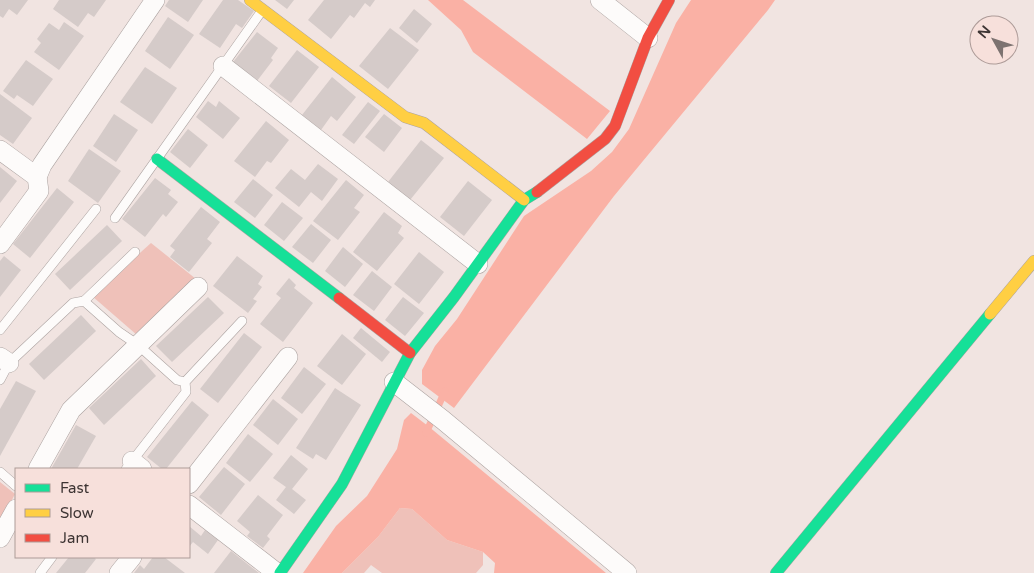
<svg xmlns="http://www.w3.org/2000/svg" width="1034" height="573" font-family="'Varela Round',sans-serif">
  <rect width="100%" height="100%" fill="#f1e4e1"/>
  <!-- green -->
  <g fill="#efc1b9">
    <path d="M151,243L196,279L137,335L92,296Z"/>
    <path d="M0,482L15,494L0,523Z"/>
    <path d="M400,508L412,509L447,540L483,552V565L476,573H382L371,565L364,573H342L378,537Z"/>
  </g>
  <!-- water -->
  <g fill="#fab1a5">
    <path d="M428,0H463L610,111L587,139L473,52L461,30Z"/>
    <path d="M691,0H775L768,10L614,196L454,408L422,384V370L435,346L457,319L524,216L591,171L612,152L629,129L676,23Z"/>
    <path d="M411,413L428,426L606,573H494L495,563L483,552L447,540L412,509L400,508L378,537L342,573H303L336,526L367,496L397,449L404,420Z"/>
  </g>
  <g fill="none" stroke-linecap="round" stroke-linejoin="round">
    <!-- stream -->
    <path stroke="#fab1a5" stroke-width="7" d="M426,433L445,391"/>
  </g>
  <!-- building -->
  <g fill="#d5cbc9">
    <path d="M0,0H28L17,15L9,9L3,18L0,16Z"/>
    <path d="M59,0H106L94,17L88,13L78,27L53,9Z"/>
    <path d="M169,0H203L188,22L165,6Z"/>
    <path d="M223,0H238L254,11L242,28L236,24L220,48L199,34Z"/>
    <path d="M275,0H294L287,9Z"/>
    <path d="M324,0H375L370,7L365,3L354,18L350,15L331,39L308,20Z"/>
    <path d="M414,9L432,24L417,43L399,28Z"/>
    <path d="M168,17L194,35L170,69L145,51Z"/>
    <path d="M64,22L84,36L59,70L34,52L41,43L37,39L49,23L59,30Z"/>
    <path d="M390,28L419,50L388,89L359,66Z"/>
    <path d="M257,32L278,48L271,58L273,60L257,81L233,62Z"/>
    <path d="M297,50L319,67L291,103L269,86Z"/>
    <path d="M26,60L53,79L33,106L17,95L14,99L3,91Z"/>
    <path d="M145,67L177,88L152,124L120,102Z"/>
    <path d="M332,77L356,97L337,121L331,116L321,130L302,115Z"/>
    <path d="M0,94L32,118L13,144L0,135Z"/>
    <path d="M208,101L216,107L219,101L240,118L223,139L196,117Z"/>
    <path d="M368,102L380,111L354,144L342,135Z"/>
    <path d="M114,114L138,130L116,162L93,146Z"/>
    <path d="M384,114L402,128L384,152L365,137Z"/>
    <path d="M266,121L289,140L271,163L267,161L255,177L234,161Z"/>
    <path d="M188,129L208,145L190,168L170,152Z"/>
    <path d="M421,140L444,158L410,200L388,182Z"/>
    <path d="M89,149L121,171L98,203L68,181Z"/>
    <path d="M318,164L338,179L322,201L311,192L299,207L275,188L291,169L305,180Z"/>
    <path d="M0,167L17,181L0,203Z"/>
    <path d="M155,178L171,190L168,194L178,202L166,217L163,214L145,237L122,219Z"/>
    <path d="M253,179L273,195L255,218L234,202Z"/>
    <path d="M346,180L364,195L354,208L360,212L338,240L313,221Z"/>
    <path d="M468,181L492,200L464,236L440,217Z"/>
    <path d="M57,188L74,202L30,258L13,244Z"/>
    <path d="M282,202L303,218L284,241L264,225Z"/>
    <path d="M201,207L220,222L207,239L212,243L189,272L170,257L175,250L170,246Z"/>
    <path d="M384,212L402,226L398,233L404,238L377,271L353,252Z"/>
    <path d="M311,224L331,240L313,263L292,247Z"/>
    <path d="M107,225L122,241L70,290L55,274Z"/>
    <path d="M343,247L363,264L345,287L325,271Z"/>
    <path d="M419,252L444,272L419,304L394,284Z"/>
    <path d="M4,256L21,270L0,297V261Z"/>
    <path d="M237,256L263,276L258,284L262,287L253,299L257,301L248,313L213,286Z"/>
    <path d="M372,271L392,287L374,311L353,295Z"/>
    <path d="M289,278L296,285L294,288L313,303L283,342L260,324L281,298L276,294Z"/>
    <path d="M208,297L224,313L172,362L156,346Z"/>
    <path d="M403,297L424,313L405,336L385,320Z"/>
    <path d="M81,315L96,331L44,380L29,364Z"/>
    <path d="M361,328L390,352L382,362L353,338Z"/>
    <path d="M244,333L262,347L218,403L200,389Z"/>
    <path d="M342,334L366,354L342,385L317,366Z"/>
    <path d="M141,359L156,376L104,425L89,408Z"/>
    <path d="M304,367L326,384L302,414L281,398Z"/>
    <path d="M16,381L36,391L0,456V409Z"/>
    <path d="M335,388L361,405L326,460L316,454L313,459L296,448Z"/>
    <path d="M273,399L298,419L278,445L253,425Z"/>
    <path d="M192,401L209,415L166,469H162L147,457Z"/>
    <path d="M76,425L96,436L77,469H51Z"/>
    <path d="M248,434L273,454L250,482L226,463Z"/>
    <path d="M291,455L308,469L292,489L306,500L294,514L276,500L286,487L273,478Z"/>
    <path d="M224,467L245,484L221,515L199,497Z"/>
    <path d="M258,495L283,515L267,536L270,539L263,548L247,536L250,532L237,521Z"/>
    <path d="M189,526L201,536L205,530L218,540L208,554L193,542L189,547Z"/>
    <path d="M231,551L259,573H214Z"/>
    <path d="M69,557H93L96,559L85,573H56Z"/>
    <path d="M153,557H164L185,573H134L140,565L144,569Z"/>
  </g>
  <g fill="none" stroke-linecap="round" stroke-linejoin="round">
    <!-- lane casing -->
    <g stroke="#aca3a1" stroke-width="10">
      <g id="lane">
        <path d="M115,218L261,12"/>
        <path d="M84,301L135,252"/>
        <path d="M0,330L96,209"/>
        <path d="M0,380L9,363L73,303L84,301L119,332L138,345L177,380L185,382"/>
        <path d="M126,469L186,392L185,382L242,321"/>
        <path d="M0,472L16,486"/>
        <path d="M40,573L52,557"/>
      </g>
    </g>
    <!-- street casing -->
    <g stroke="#aca3a1" stroke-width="20">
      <g id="street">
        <path d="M600,0L648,38"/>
        <path d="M223,66L478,264"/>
        <path d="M0,150L37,177L39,191L0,244"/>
        <path d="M37,177L42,165L155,0"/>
        <path d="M0,357L9,363"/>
        <path d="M394,382L443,420L627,573"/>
        <path d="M132,461L142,469"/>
        <path d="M38,469L71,410L198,287"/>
        <path d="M189,484L288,357"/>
        <path d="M189,505L277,573"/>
        <path d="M0,538L16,509"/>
        <path d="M119,573L132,557"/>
      </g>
    </g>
    <!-- fast casing -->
    <g stroke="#aca3a1" stroke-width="12">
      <g id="fast">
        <path d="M157,159L339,298"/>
        <path d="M280,573L342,484L410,353L454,297L524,200L537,192"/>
        <path d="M776,573L990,314"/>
      </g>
    </g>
    <!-- slow casing -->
    <g stroke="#aca3a1" stroke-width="12">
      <g id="slow">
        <path d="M250,0L405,117L424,123L524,200"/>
        <path d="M990,314L1034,261"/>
      </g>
    </g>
    <!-- jam casing -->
    <g stroke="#aca3a1" stroke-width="12">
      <g id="jam">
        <path d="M537,192L605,139L615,126L648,38L669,0"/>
        <path d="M339,298L410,353"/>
      </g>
    </g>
    <!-- lane -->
    <use href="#lane" stroke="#fdfbfa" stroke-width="9"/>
    <!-- street -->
    <use href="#street" stroke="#fdfbfa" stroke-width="19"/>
    <!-- fast -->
    <use href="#fast" stroke="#16e098" stroke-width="11"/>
    <!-- slow -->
    <use href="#slow" stroke="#ffcf43" stroke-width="11"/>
    <!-- jam -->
    <use href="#jam" stroke="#f24e42" stroke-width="11"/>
  </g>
  <!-- legend -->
  <rect x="15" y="468" width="175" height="90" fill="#f7e0db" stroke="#ad9b98"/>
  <rect x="25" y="484" width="25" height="8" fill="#16e098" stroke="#ad9b98"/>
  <text x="60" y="493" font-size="15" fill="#3d3433">Fast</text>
  <rect x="25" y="509" width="25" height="8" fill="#ffcf43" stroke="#ad9b98"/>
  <text x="60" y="518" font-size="15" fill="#3d3433">Slow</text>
  <rect x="25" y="534" width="25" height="8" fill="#f24e42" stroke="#ad9b98"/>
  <text x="60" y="543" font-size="15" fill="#3d3433">Jam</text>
  <!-- north arrow -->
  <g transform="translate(994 40) rotate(310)"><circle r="24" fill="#f7e0db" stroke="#ad9b98"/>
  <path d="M0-4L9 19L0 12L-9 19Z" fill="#7c7270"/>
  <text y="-8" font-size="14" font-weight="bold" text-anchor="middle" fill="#3d3433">N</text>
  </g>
</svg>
